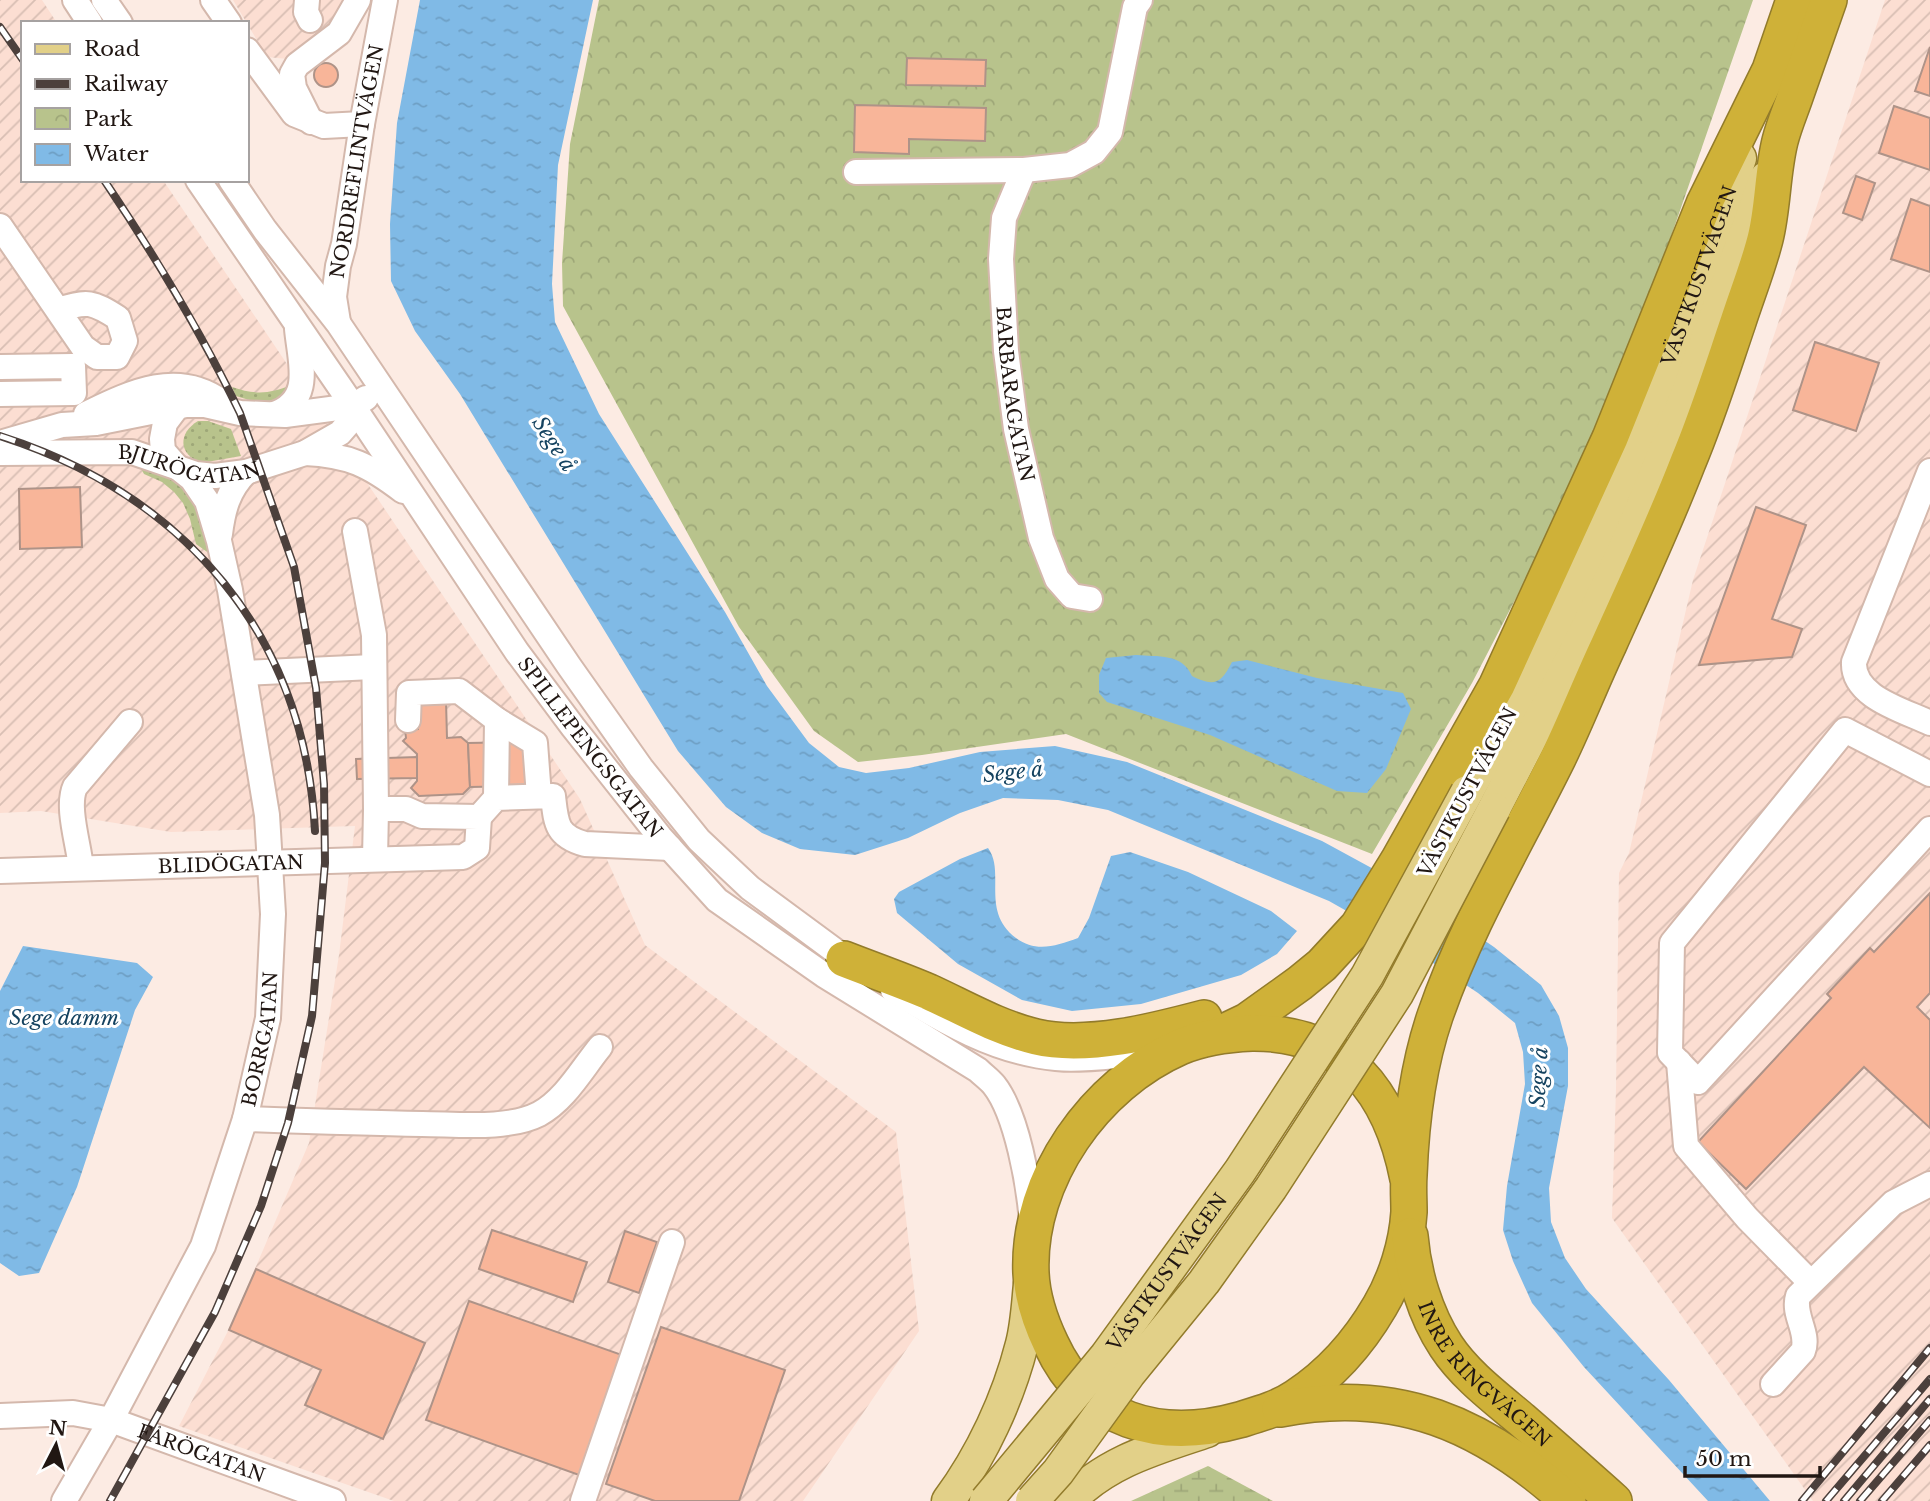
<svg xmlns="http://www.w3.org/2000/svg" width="1930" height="1501" font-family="'Libre Baskerville',serif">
  <defs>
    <pattern id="industrial-furrows" width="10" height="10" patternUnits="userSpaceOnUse" patternTransform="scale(1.75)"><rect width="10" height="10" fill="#fcded2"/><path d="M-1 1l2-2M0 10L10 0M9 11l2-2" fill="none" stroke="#d8beb3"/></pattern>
    <pattern id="grass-dots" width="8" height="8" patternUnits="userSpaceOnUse" patternTransform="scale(1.75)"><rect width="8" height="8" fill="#b8c38c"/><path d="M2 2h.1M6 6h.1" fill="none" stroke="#9ea778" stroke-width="1.8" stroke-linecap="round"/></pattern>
    <pattern id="wetland-marsh" width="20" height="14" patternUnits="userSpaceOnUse" patternTransform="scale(1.75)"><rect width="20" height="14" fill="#b8c38c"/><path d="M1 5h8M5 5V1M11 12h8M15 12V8" fill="none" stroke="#9ea778"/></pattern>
    <pattern id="park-crowns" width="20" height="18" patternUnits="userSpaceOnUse" patternTransform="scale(1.75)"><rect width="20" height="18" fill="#b8c38c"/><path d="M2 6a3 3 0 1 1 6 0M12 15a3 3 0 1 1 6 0" fill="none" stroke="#9ea778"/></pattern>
    <pattern id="water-ripples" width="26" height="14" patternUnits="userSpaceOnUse" patternTransform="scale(1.75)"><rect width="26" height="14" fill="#80bae6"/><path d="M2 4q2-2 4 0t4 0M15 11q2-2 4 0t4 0" fill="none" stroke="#6e9fc4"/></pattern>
  </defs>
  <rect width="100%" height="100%" fill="#fcebe3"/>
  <!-- industrial -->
  <g fill="url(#industrial-furrows)">
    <path d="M0,0H42L57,23H23V180H163L580,799L645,945L896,1132L919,1331L803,1501H394L179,1426L229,1329L309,1143L339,955L355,826L171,832L41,811L0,813Z"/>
    <path d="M233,0H349L340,19L288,59L267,57Z"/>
    <path d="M1885,0H1930V1501H1813L1612,1218L1616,1089L1619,873L1629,853L1693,580Z"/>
  </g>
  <!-- grass -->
  <g fill="url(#grass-dots)">
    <path d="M291,385C274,408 262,404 236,396L232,387C255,395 270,394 291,385Z"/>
    <path d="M198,421H208L231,429L241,456L201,463C178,454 178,433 198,421Z"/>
    <path d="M139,465C189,472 200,510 210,554L196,544L190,519L183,503L174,492L162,482L144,474Z"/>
  </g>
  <!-- wetland -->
  <path fill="url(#wetland-marsh)" d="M1208,1466L1273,1501H1131Z"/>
  <!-- park -->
  <path fill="url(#park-crowns)" d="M599,0H1753L1606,424L1472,683L1372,854L1066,734L922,755L858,762L814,731L739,627L563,306L562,263L570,144Z"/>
  <!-- water -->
  <g fill="url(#water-ripples)">
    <path d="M420,0H593L558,165L552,284L555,322L599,414L725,612L767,686L809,743L839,767L866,773L909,768L980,752L1055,746L1127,762L1322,841L1401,884L1494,947L1541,985L1559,1016L1568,1048V1086L1549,1188L1551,1222L1565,1258L1586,1289L1669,1380L1770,1501H1708L1584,1367L1532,1303L1513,1261L1503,1230L1507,1186L1525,1084L1523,1052L1515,1023L1478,993L1403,943L1329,901L1108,810L1058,800L1003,798L960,813L908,838L855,855L800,849L762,833L726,807L678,751L460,394L415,331L391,281L390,224L397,123Z"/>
    <path d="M1136,655C1158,657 1182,653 1192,676C1214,687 1221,684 1232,662L1247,660L1317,678L1403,693L1411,709L1386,769L1367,793L1337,791L1210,735L1107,702L1099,693V675L1106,658Z"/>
    <path d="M988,848C1006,872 980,911 1016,938C1036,953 1056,946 1078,938L1089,918L1111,856L1130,852L1188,872L1271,911L1297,931L1277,954L1241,975L1141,1004L1072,1011L1022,1000L958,964L897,913L894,899L899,892L960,859Z"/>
    <path d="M23,946L137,963L153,977L135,1010L77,1187L39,1273L19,1276L0,1263V991Z"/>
  </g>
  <!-- building -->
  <g fill="#f8b599" stroke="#ae9388" stroke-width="2">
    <path d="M1930,47V96L1915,91Z"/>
    <path d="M907,58L986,60L985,86L906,85Z"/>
    <circle cx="326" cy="75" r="12"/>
    <path d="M855,105L986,108L985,141L909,139V154L854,152Z"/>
    <path d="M1894,106L1930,118V170L1879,153Z"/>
    <path d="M1856,176L1875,183L1862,220L1843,213Z"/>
    <path d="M1911,199L1930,206V272L1891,259Z"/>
    <path d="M1815,342L1879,363L1856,431L1793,410Z"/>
    <path d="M80,487L82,547L20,549L19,489Z"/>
    <path d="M1756,507L1806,525L1772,619L1802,629L1792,657L1699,665Z"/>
    <path d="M446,701L447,738L461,737L468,743L470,787L463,794L419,796L411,788L417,781V754L403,741L406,738L405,730L418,729L417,702Z"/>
    <path d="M529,742L530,786L470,787L468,743Z"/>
    <path d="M417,757V778L357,779L356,759Z"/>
    <path d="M1930,893V993L1917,1007L1930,1020V1128L1864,1067L1746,1189L1698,1142L1831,998L1827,994L1870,948L1874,952Z"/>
    <path d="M492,1230L587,1262L573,1302L479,1269Z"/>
    <path d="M625,1231L657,1242L639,1293L608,1282Z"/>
    <path d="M256,1269L425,1343L383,1439L305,1405L321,1370L229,1330Z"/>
    <path d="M469,1301L622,1355L579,1475L426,1420Z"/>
    <path d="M661,1327L785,1370L739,1501H655L606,1484Z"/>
  </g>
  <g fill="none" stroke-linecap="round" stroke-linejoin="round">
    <!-- minor casing -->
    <g stroke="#d4b8ac" stroke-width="28">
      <g id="minor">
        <path d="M75,0L90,23"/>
        <path d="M104,0L120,23"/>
        <path d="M213,0L229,23"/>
        <path d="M307,0L306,12L310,20"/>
        <path d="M247,50L294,114L324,126L362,124"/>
        <path d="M311,122L294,88L292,74L297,65L339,33L358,0"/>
        <path id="s1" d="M1024,170L1004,218L1001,259L1006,351L1016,429L1041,538L1057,579L1072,596L1090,599"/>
        <path d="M856,172L1024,170L1070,165L1094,152L1110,132L1135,7L1140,0"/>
        <path id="s2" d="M198,180L353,406L517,652L573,727L660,837L717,900L824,975L978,1070C983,1075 989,1079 994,1085C1017,1114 1029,1185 1032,1222"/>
        <path d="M231,180L265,230L338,323L569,666L641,768L699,840L750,888L857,967"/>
        <path d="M0,226L83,347L97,357H117L125,341L118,318C93,302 87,300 59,310"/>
        <path id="s3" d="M338,322L334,297L338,266L344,244L362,124L385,0"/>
        <path d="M0,367L73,366L74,393L0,394"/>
        <path d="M86,414C130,393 177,369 222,402"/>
        <path d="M274,414C314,400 300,362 297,329"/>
        <path d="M0,443L62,425L96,423L186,405H205L240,413L285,415L353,406L366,398"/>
        <path id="s4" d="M0,453L132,452L196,474L215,476L246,472L305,453L340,433L347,425L353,406"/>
        <path d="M305,453C349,455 369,465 403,491"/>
        <path d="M1930,471L1854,662C1852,697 1903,710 1930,723"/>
        <path d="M355,531L374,635L376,809L375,859"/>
        <path d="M220,534C223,510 228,490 246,472"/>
        <path d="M244,673L373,667"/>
        <path d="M408,720L409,693L459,691L497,720L535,743L539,796"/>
        <path d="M1930,774L1845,730L1672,943L1670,1053L1698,1082L1930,829"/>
        <path d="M496,798L497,720"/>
        <path d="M479,817L496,798L553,796C556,823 556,836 585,844L670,848"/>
        <path d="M81,868C79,845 66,807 75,787L130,722"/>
        <path id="s5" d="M0,871L463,857L477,848L479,817L422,816L406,809H376"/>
        <path d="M893,990C942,1021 997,1053 1056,1058C1075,1060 1095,1058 1115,1056C1131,1055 1147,1054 1163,1051"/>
        <path d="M1679,1062L1686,1146L1747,1218L1810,1282"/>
        <path d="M245,1119C304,1121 363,1123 422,1124C456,1124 508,1130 539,1114C565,1100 582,1069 600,1047"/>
        <path d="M1773,1384L1803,1351C1810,1333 1792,1315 1798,1296L1893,1203L1930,1184"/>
        <path id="s6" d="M0,1416L73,1413L111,1420L333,1501"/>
        <path id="s7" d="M64,1501L111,1420L203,1246L245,1119L268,1018L273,914L267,815L230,590L219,541L207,501L192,479L177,467L163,451L162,439L165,423L177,407"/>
        <path d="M583,1501L672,1242"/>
      </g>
    </g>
    <!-- major casing -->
    <g stroke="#927b2b" stroke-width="35">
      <g id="major">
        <path id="s8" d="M1467,792C1495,740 1525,690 1551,637C1627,484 1685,320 1740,158"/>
        <path d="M1494,809C1542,716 1592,624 1633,529C1682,414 1723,295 1766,178"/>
        <path d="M948,1501C982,1455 1008,1399 1022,1344C1027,1325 1028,1304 1030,1284"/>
        <path d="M1069,1501C1107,1461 1157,1448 1207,1431"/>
      </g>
    </g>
    <!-- highway casing -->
    <g stroke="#927b2b" stroke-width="38">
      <g id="highway">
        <path d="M844,959C872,970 901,980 929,992C964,1008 998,1028 1036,1037C1087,1049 1155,1031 1204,1018"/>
        <path d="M1224,1032L1247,1021L1300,983L1322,965L1358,926L1398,861L1497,685L1610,438L1704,204L1770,70L1794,0"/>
        <path d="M1408,1179C1391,1093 1346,1032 1252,1033C1229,1034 1201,1038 1180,1047C1095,1084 1027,1179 1031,1273C1032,1297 1041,1323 1051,1344C1087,1422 1160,1442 1239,1420C1259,1414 1278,1409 1296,1397C1331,1374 1359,1342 1380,1306C1396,1279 1407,1244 1409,1212C1409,1200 1408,1187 1409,1175C1411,1122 1418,1066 1435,1016C1466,926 1516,843 1558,758C1576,721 1591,682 1609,644C1636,584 1664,524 1688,462C1707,417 1722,369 1738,322C1747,294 1758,267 1765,239C1773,207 1772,173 1780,141C1784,125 1791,109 1796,94C1807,63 1818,31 1829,0"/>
        <path id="s9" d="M1410,1236C1413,1273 1425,1314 1446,1346C1465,1375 1496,1398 1522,1420C1553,1447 1584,1474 1614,1501"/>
        <path d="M1280,1409C1397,1386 1483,1424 1568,1501"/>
      </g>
    </g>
    <!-- minor -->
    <use href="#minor" stroke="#fff" stroke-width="24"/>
    <!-- major -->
    <use href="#major" stroke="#e2d088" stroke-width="32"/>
    <!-- highway -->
    <use href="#highway" stroke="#cfb138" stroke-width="35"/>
    <!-- rail casing -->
    <g stroke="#4c403c" stroke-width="8">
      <g id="rail">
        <path d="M0,27L23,60"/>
        <path d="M104,180C155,256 200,330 240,413L294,567L316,688L324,784L325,863L312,1016L288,1123L261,1206L215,1312L110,1501"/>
        <path d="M0,436C185,495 305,635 315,831"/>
        <path d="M1802,1501L1930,1348"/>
        <path d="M1826,1501L1930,1379"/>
        <path d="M1844,1501L1930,1399"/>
        <path d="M1860,1501L1930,1420"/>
        <path d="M1882,1501L1930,1445"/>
      </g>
    </g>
    <!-- rail -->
    <use href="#rail" stroke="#fff" stroke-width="5" stroke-dasharray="16" stroke-linecap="butt"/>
    <!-- major-bridge casing -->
    <g stroke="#927b2b" stroke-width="35" stroke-linecap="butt">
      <g id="major-bridge">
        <path id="s10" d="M986,1501L1106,1356L1240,1171L1367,976L1467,792"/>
        <path d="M1032,1501L1058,1472L1129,1374L1204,1282L1271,1188L1397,994L1494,809"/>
      </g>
    </g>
    <!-- major-bridge -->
    <use href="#major-bridge" stroke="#e2d088" stroke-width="32"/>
  </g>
  <g text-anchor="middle" stroke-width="6" stroke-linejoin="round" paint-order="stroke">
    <!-- street labels -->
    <g font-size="19" fill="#211713" stroke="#fff">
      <text dy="7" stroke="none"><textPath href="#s3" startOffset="163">NORDREFLINTVÄGEN</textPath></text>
      <text dy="7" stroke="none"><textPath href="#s8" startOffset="567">VÄSTKUSTVÄGEN</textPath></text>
      <text dy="7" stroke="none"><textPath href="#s1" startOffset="229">BARBARAGATAN</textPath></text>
      <text dy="7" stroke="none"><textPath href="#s4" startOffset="191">BJURÖGATAN</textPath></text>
      <text dy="7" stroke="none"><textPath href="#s2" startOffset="690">SPILLEPENGSGATAN</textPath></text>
      <text transform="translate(1467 792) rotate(-62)" y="7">VÄSTKUSTVÄGEN</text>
      <text dy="7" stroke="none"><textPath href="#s5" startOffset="231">BLIDÖGATAN</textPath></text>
      <text dy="7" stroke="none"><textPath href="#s7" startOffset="506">BORRGATAN</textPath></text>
      <text dy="7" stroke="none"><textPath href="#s10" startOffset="292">VÄSTKUSTVÄGEN</textPath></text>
      <text dy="7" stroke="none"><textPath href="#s9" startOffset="163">INRE RINGVÄGEN</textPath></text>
      <text dy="7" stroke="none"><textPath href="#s6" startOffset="208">FÅRÖGATAN</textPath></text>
    </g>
    <!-- water labels -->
    <g font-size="21" font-style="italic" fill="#154360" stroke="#fff">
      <text transform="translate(554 444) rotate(57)" y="7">Sege å</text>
      <text transform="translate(1013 772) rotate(-6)" y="7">Sege å</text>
      <text x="64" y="1025">Sege damm</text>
      <text transform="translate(1539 1077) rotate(-87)" y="7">Sege å</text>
    </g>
  </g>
  <!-- legend -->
  <rect x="21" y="21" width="228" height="161" fill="#ffffff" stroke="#a6a2a1" stroke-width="2"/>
  <rect x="35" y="44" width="35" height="10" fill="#e2d088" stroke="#a6a2a1" stroke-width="2"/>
  <text x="84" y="56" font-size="21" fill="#211713">Road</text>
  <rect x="35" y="79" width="35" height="10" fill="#4c403c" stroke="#a6a2a1" stroke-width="2"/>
  <text x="84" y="91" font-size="21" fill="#211713">Railway</text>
  <rect x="35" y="108" width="35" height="21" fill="url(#park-crowns)" stroke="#a6a2a1" stroke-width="2"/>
  <text x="84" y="126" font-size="21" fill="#211713">Park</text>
  <rect x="35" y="144" width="35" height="21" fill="url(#water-ripples)" stroke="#a6a2a1" stroke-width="2"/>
  <text x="84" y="161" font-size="21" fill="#211713">Water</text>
  <!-- north arrow -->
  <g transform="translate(56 1445) rotate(6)" stroke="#ffffff" stroke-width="5" paint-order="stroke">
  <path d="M0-5L12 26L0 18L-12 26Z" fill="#211713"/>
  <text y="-10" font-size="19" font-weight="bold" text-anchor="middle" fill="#211713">N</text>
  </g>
  <!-- scale -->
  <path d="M1685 1466v10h135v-10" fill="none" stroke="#211713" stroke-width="3.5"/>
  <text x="1696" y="1466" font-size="21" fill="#211713" stroke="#ffffff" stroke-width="5" paint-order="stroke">50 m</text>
</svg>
